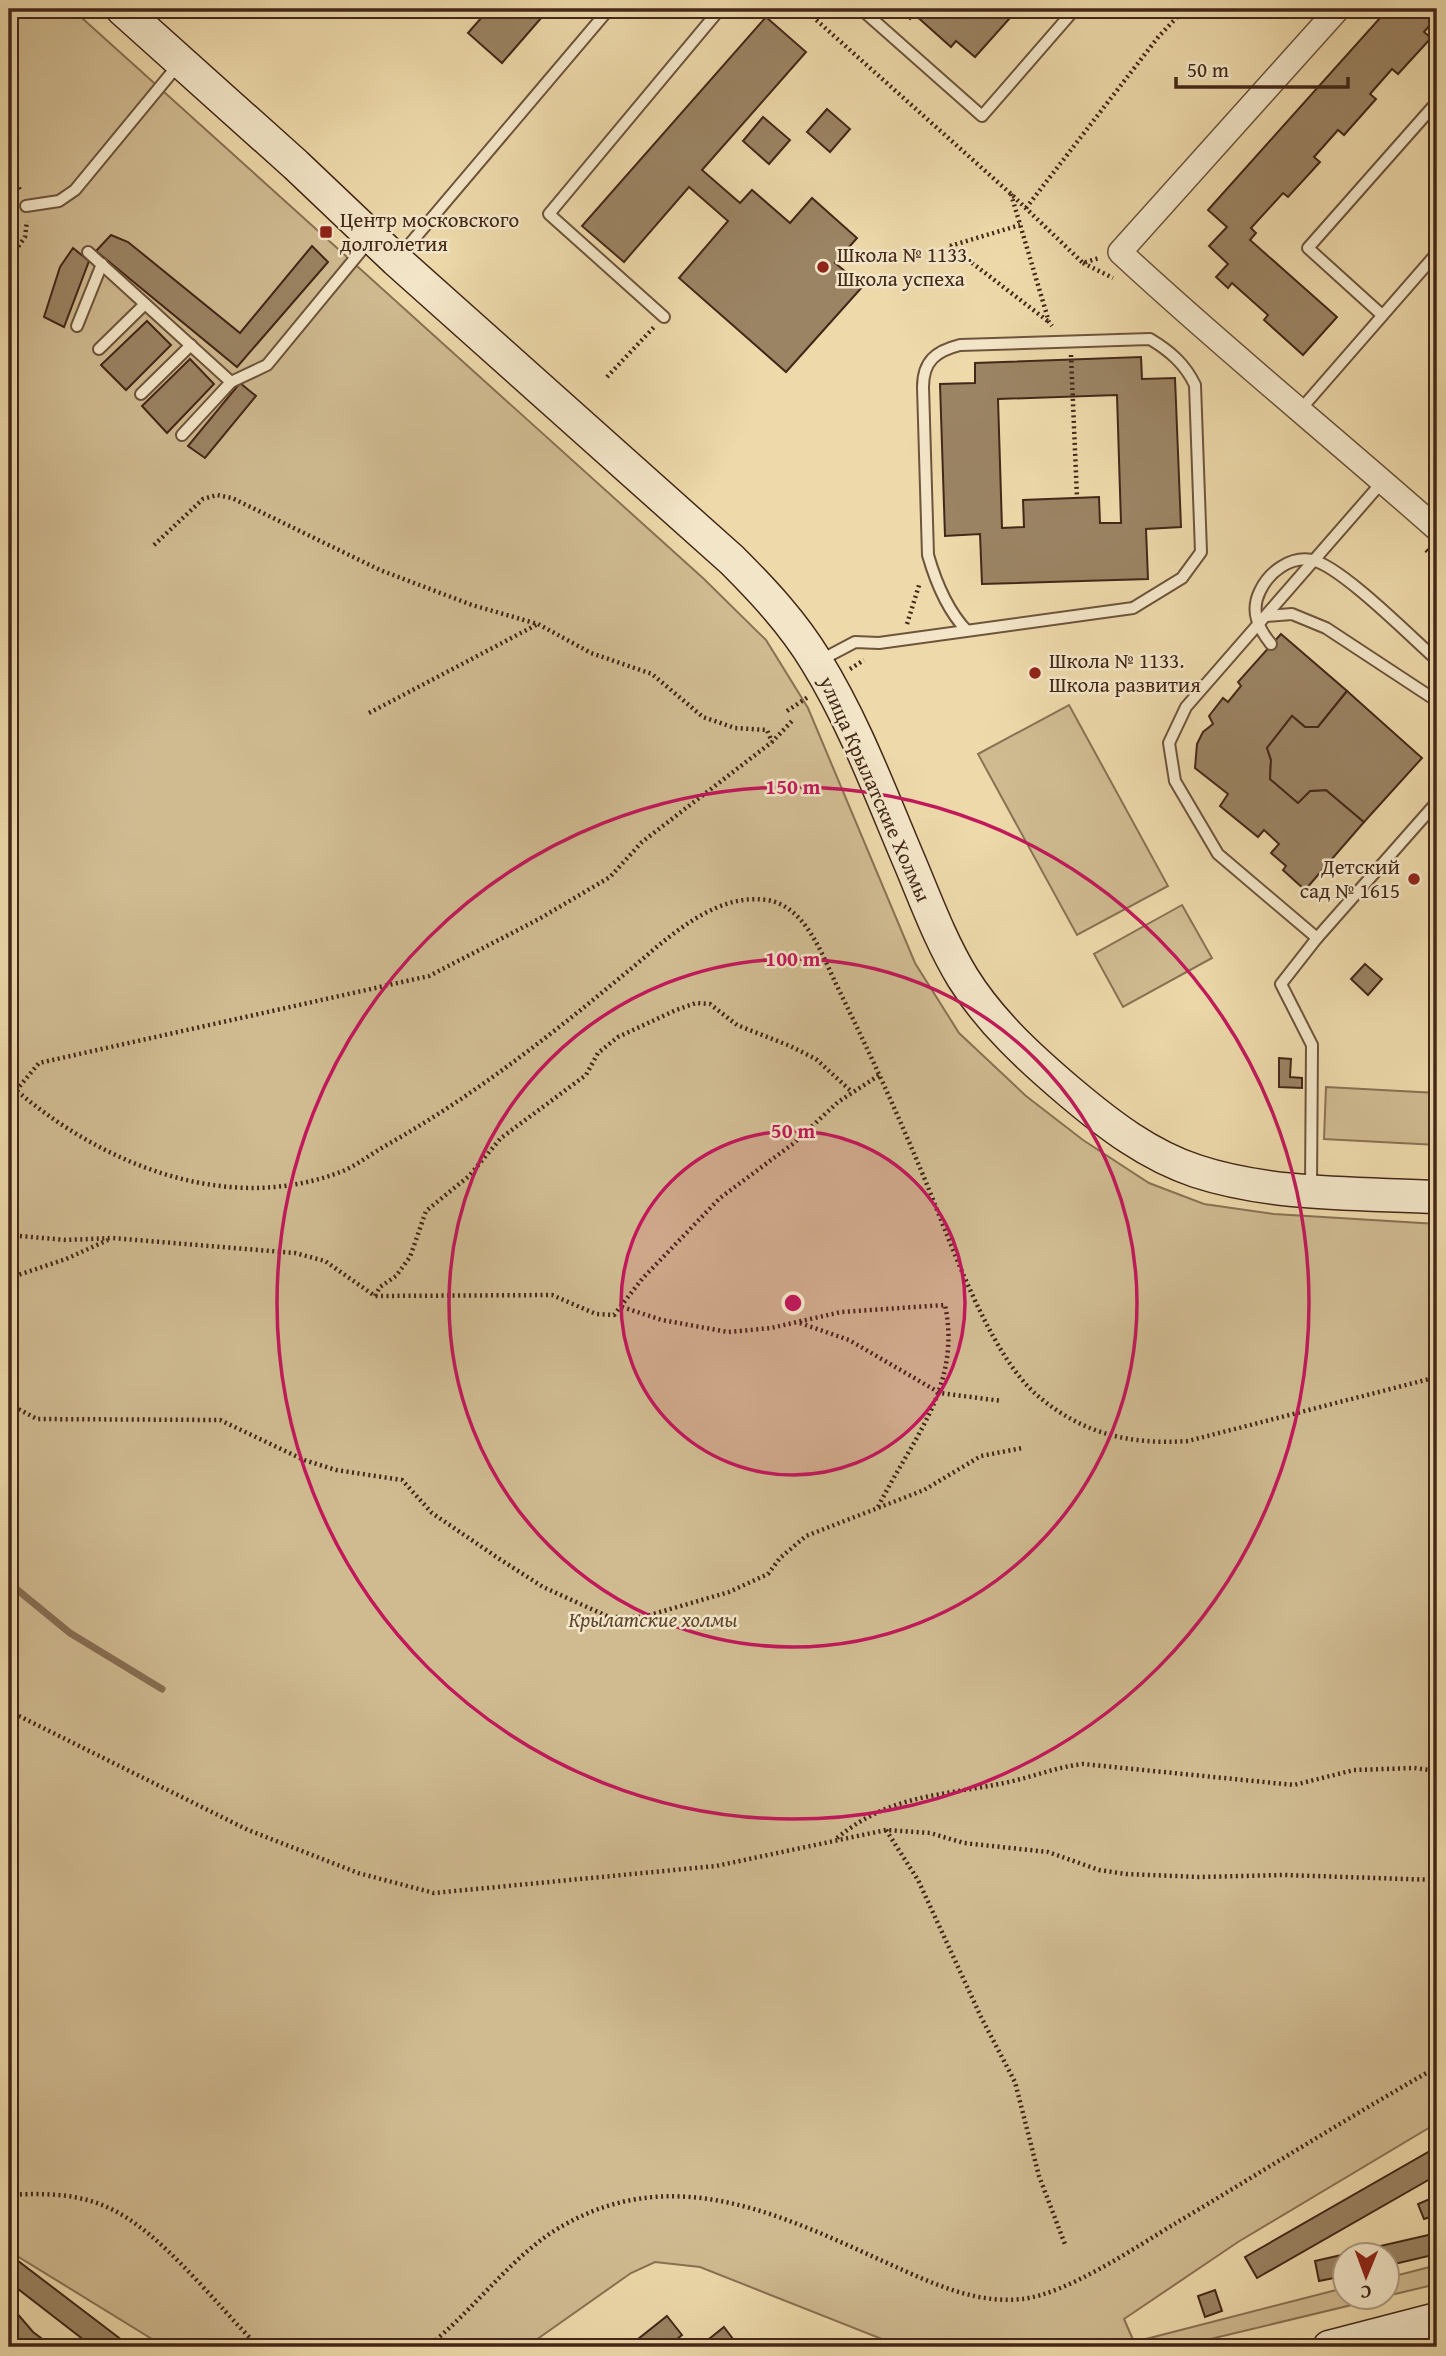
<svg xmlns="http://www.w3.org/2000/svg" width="1446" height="2356" font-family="'Gentium Book Plus',serif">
  <rect width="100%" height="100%" fill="#edd9aa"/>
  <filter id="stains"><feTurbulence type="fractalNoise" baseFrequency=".00286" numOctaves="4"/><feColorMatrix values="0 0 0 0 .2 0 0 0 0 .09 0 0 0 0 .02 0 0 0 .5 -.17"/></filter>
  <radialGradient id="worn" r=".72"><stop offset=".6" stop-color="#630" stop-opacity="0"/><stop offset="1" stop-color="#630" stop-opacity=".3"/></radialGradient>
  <!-- green -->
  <g fill="#d0bb91" stroke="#8a7154" stroke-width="2">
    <path d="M9,9H72L704,579L766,640L808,708L915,963L959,1033L1026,1096L1083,1140L1149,1183L1204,1204L1274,1214L1437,1224V2123L1238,2242L1124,2319L1134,2342L1344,2288V2296L1385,2297L1177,2347H902L700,2267L655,2262L631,2273L526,2347H165L9,2251Z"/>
    <path d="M1069,705L1168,886L1077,935L978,754Z"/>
    <path d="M1182,905L1212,958L1123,1007L1094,954Z"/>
    <path d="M1326,1087L1437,1093V1145L1324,1139Z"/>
    <path d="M1437,2265V2284L1387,2296V2278Z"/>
  </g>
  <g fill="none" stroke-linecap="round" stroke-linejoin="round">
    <!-- stream -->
    <path stroke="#866d52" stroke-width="7" d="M9,1583L70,1633L162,1689"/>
  </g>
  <!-- building -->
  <g fill="#9b8464" stroke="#432718" stroke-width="2" fill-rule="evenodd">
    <path d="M489,9H549L502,63L468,33Z"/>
    <path d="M899,9H1018L975,57L956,41L951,47L914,14L910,19Z"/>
    <path d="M1388,9H1437V17L1424,32L1431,38L1398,74L1392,69L1370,94L1376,99L1344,135L1338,130L1314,157L1320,162L1288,197L1283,193L1251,228L1256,233L1250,240L1337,317L1303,355L1264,320L1268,315L1232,283L1228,288L1216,277L1228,264L1209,246L1227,227L1208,210Z"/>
    <path d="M766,17L806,52L702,170L740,203L752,190L790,223L812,198L857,238L835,263L863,286L786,372L679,278L728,221L689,187L624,262L582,226Z"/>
    <path d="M827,109L850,129L830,152L807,132Z"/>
    <path d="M763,117L790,140L769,164L743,141Z"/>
    <path d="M111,235L128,242L240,333L312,246L328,262L237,367L96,251Z"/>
    <path d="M73,248L89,261L64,327L44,317L60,267Z"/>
    <path d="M147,321L171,345L126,390L101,365Z"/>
    <path d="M1141,357L1142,379L1175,378L1181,527L1146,529L1148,579L982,584L980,534L945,536L940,384L975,383V363ZM1117,395L1121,523H1100L1099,497L1023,500L1024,527L1002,528L998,399Z"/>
    <path d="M190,359L214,384L167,433L142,406Z"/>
    <path d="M240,383L256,396L205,458L188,446Z"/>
    <path d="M1281,634L1347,691L1318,727H1305L1292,716L1267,748L1271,760L1270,779L1298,803L1310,791L1326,790L1364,822L1305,890L1283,870L1286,866L1271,853L1279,844L1264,830L1258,837L1220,806L1228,794L1195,768L1197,744L1203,732L1213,724L1209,716L1223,698L1228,702L1241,686L1238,682Z"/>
    <path d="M1347,691L1422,758L1364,822L1326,790L1310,791L1298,803L1270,779L1271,760L1267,748L1292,716L1305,727H1318Z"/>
    <path d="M1365,964L1382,979L1368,995L1351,979Z"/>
    <path d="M1279,1058L1291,1059L1290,1077L1302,1078V1088L1279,1087Z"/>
    <path d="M1437,2147V2175L1257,2278L1245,2257Z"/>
    <path d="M1437,2196V2215L1424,2219L1418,2204Z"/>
    <path d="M1437,2233V2254L1386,2266V2254H1344V2276L1319,2281L1315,2261Z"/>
    <path d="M9,2254L131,2347H93L9,2282Z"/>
    <path d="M1215,2290L1222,2311L1205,2317L1198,2296Z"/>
    <path d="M9,2304L33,2332L53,2347H13L9,2342Z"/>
    <path d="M667,2316L682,2335L667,2347H628Z"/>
    <path d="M724,2327L739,2347H699Z"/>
  </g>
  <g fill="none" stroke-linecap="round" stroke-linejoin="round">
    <!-- lane casing -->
    <g stroke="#6e543c" stroke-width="14">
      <g id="lane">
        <path d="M861,9L982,116L1075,9"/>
        <path d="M26,206L59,201L75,190L178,65"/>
        <path d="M88,252L231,382L267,365L370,240"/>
        <path d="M398,258L609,9"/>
        <path d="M1382,315L1308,248L1437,102"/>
        <path d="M664,317L549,214L720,9"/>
        <path d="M77,326L102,264"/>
        <path d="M99,349L145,304"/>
        <path d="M141,394L191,345"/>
        <path d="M1301,409L1437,253"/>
        <path d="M182,435L231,382"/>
        <path d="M1266,616L1292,614L1326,628L1437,701"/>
        <path d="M1271,644C1258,628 1250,611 1260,591C1269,572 1290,556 1312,560C1341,566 1412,638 1437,660"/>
        <path d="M819,661L855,642L879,643L1133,608L1182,578L1201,552L1195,385C1185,364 1170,351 1150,339L960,345C936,351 923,361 923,387L928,555C936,583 947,610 967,631"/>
        <path d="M1317,938L1437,802"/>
        <path d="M1311,1187L1312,1045L1281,984L1317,938L1218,854L1175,781L1169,743L1186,707L1383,481"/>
        <path d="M1434,2322L1436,2347"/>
      </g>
    </g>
    <!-- street casing -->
    <g stroke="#6e543c" stroke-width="26">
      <path id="street" d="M1338,9L1120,252C1223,348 1332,436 1437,529"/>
    </g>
    <!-- secondary casing -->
    <g stroke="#432718" stroke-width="35">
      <g id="secondary">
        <path d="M122,9L296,165L396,260L732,560C763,591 793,623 816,661C855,724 881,795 910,863C926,901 941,942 963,978C991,1023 1031,1059 1071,1093C1109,1125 1148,1155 1196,1171C1272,1196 1358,1193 1437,1197"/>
        <path d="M1329,2347L1437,2319"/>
      </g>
    </g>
    <!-- path -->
    <g stroke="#432718" stroke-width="4.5" stroke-dasharray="2 3.5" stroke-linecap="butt">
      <path d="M804,9L1011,194L1083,263L1099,258"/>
      <path d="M192,13L196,9"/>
      <path d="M9,168L21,192"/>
      <path d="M1011,194L1049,322L1052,326"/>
      <path d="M1026,208L1159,36L1185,9"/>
      <path d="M950,246L1049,322"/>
      <path d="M950,246L1020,225"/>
      <path d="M9,260L25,237L27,221"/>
      <path d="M1083,263L1113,278"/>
      <path d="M1071,355L1077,498"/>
      <path d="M607,377L655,326"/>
      <path d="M154,545L203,499L217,495L232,498L380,570L472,605L538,624L591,653L652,674L703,717L735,728L767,730L772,742"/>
      <path d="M1426,550L1437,560"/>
      <path d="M907,624L920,582"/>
      <path d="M850,669L864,660"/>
      <path d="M787,711L808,697"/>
      <path d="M369,713L538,624"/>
      <path d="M9,1084C98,1163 226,1217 343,1171C357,1165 371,1154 385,1146C472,1097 550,1036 627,972C665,941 713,892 767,900C805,906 822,954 836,984C867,1047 896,1110 923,1175C949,1237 988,1354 1038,1396C1083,1434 1130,1445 1188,1441L1437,1377"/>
      <path d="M9,1099L39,1063L429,976L539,919L610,877L642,842L772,742L792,721"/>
      <path d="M9,1235L66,1240L112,1238L295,1253L325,1261L375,1296L552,1295L596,1314L614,1315L642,1279L720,1198L794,1143L838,1102L881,1074"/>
      <path d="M9,1278L66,1259L108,1240"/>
      <path d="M375,1296L380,1287L396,1276L410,1257L426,1211L469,1176L501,1138L586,1075L598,1053L618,1037L676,1010L696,1003L710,1004L737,1025L790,1046L816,1059L852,1092"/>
      <path d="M622,1307L662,1320L728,1332L771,1328L841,1312L945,1305C962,1386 912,1439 878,1507"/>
      <path d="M800,1323L849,1340L940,1393L1002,1401"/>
      <path d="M9,1404L37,1419L220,1420L304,1460L336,1470L402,1480L432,1513L498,1558L543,1587L609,1617H643L729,1592L768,1574L780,1558L806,1536L924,1490L981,1456L1022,1448"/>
      <path d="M9,1711L248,1830L358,1873L434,1893L716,1866L886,1830L930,1833L964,1843L1048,1852L1099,1870L1126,1874L1199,1877L1284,1875L1437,1880"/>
      <path d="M886,1830L918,1880L981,2017L1015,2082L1039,2176L1066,2247"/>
      <path d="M837,1838C892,1793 944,1796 1009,1782C1035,1776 1057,1767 1083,1764L1294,1785L1354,1770L1414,1768L1437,1771"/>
      <path d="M9,2195C42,2193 78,2193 109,2208C162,2232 217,2306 259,2347"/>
      <path d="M427,2347C474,2311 513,2253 564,2225C679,2160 789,2219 896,2267C936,2285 978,2304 1022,2299C1067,2294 1136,2247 1176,2223C1263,2171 1349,2117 1437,2067"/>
    </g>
    <!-- lane -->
    <use href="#lane" stroke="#f3e6c8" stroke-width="10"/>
    <!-- street -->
    <use href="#street" stroke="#f3e6c8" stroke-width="23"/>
    <!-- secondary -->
    <use href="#secondary" stroke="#f3e6c8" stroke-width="32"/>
  </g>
  <!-- distance rings -->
  <circle cx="793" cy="1303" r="172" fill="#c2185b" fill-opacity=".12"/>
  <g fill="none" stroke="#c2185b" stroke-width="3.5">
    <circle cx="793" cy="1303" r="172"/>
    <circle cx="793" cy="1303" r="344"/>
    <circle cx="793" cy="1303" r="516"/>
  </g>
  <!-- markers -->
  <g fill="#8f2418" stroke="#f3e6c8" stroke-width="2.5">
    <rect x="319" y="225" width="14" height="14" rx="3.5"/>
    <circle cx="823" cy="267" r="7"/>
    <circle cx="1035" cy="673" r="7"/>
    <circle cx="1414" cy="879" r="7"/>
  </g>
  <g text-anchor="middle" stroke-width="5" stroke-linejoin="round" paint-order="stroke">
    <!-- poi labels -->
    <g font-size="21" fill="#432718" stroke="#f3e6c8" text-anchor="start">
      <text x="340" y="227">Центр московского<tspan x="340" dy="24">долголетия</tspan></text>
      <text x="837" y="262">Школа № 1133.<tspan x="837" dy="24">Школа успеха</tspan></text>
      <text x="1049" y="668">Школа № 1133.<tspan x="1049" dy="24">Школа развития</tspan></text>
      <text x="1400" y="874" text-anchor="end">Детский<tspan x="1400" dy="24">сад № 1615</tspan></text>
    </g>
    <!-- street labels -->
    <g font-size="21" fill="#432718" stroke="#f3e6c8">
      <text transform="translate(875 789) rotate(66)" y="7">улица Крылатские Холмы</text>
    </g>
    <!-- park labels -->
    <g font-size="21" font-style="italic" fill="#5f4530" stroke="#f3e6c8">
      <text x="653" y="1627">Крылатские холмы</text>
    </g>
  </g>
  <circle cx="793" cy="1303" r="10" fill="#c2185b" stroke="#f3e6c8" stroke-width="3.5"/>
  <g font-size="21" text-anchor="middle" font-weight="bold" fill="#c2185b" stroke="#f3e6c8" stroke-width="5" stroke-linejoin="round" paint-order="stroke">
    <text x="793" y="794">150 m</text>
    <text x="793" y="966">100 m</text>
    <text x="793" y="1138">50 m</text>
  </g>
  <!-- margin -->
  <rect width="1446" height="2356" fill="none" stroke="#edd9aa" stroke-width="35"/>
  <rect x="10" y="10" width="1425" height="2335" fill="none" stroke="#432718" stroke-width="3.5"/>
  <rect x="18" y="18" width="1411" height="2321" fill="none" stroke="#432718" stroke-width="2"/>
  <!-- north arrow -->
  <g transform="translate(1366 2276) rotate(181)"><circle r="33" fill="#f3e6c8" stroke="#ad9a82" stroke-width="2"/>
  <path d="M0-5L12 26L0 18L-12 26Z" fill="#8f2418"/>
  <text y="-10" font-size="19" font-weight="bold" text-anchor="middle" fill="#432718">С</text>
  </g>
  <!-- scale -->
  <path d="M1176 77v10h172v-10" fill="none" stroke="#432718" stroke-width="3.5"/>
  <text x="1187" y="77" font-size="21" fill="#432718" stroke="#f3e6c8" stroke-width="5" paint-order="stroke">50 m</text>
  <rect width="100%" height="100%" filter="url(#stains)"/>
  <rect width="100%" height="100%" fill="url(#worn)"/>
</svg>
